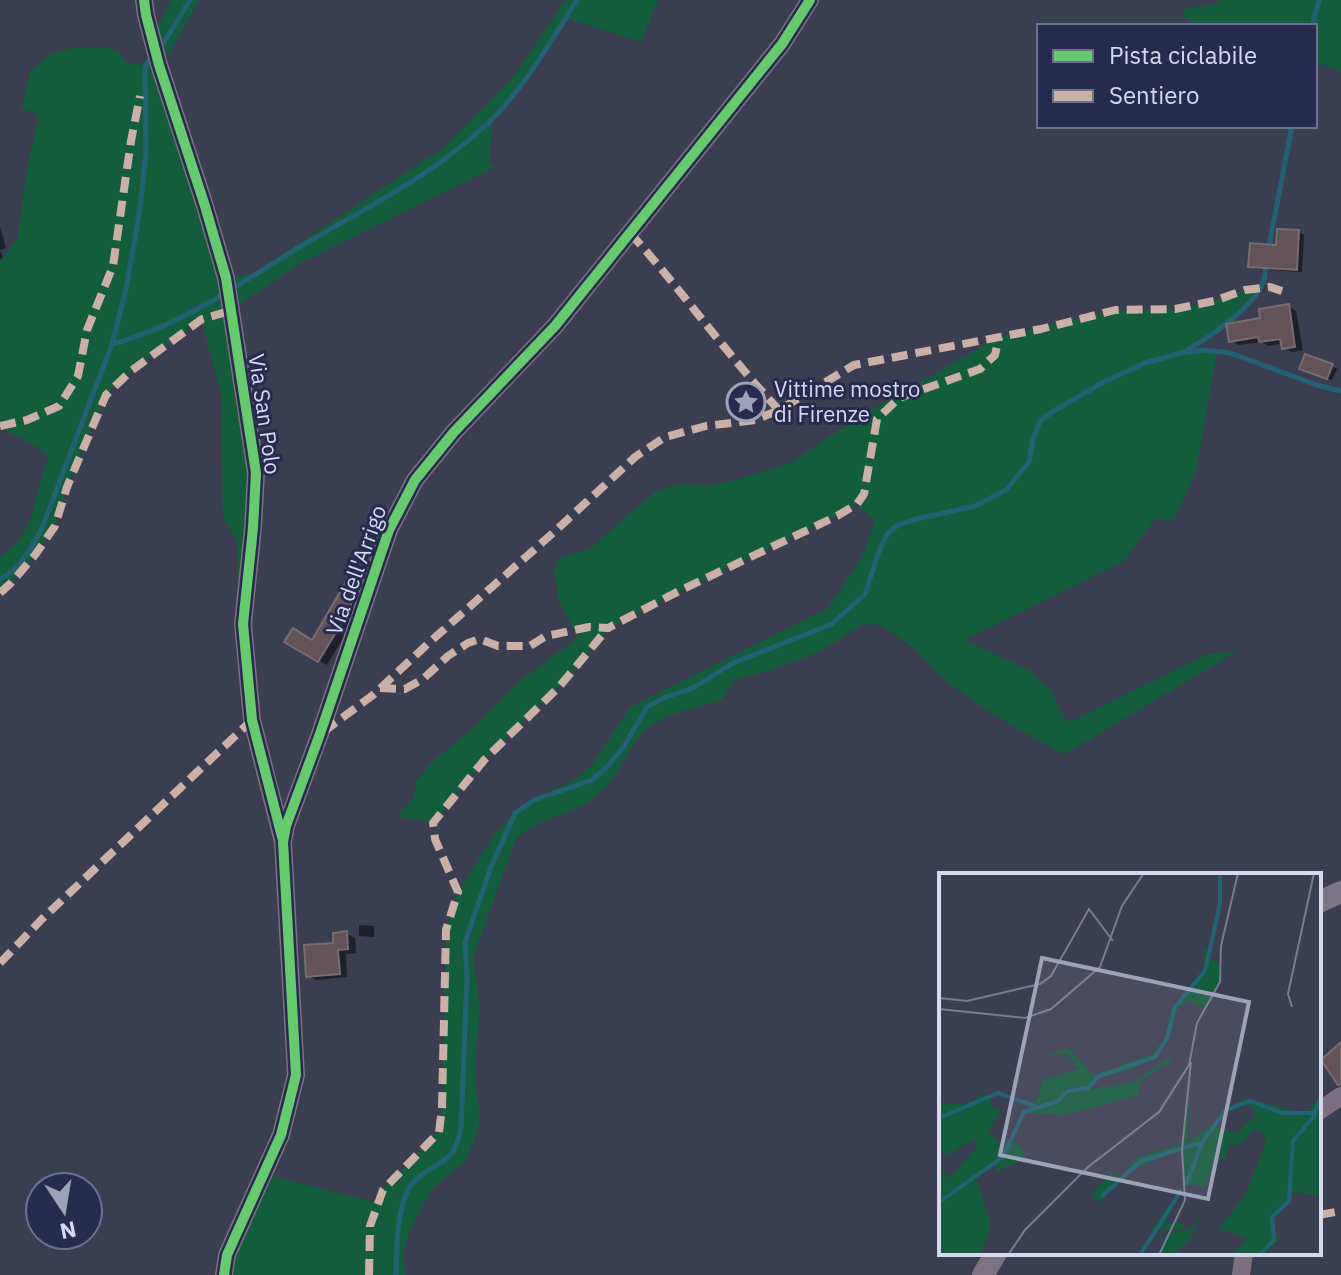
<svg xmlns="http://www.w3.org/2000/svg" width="1341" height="1275" font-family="'IBM Plex Sans',sans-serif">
  <rect width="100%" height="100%" fill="#3b3d51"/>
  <!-- green -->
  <g fill="#135d3d">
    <path d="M172,0H199L171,50L159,65L226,278L254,273L445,147L513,77L566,0H658L641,42L565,18L509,101L493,119L489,161L494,168L301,263L230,311L256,473L243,624L238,580L237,541L223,518L221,394L201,319L131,371L106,395L67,487L55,526L35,555L11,583L0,593V557C39,530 32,496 49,457C35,444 16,437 0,427V261L17,240L28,164L39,115L21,108L30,72L52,53L73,48L106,47L118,51L128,64L159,65L151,37Z"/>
    <path d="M1220,0H1341V72L1326,65H1315V26H1198L1182,16L1185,9L1214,5Z"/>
    <path d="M1259,289C1245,313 1208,338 1183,352L1204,350L1217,351L1196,472L1174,520L1155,519L1124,561L965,640L1030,671L1052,691L1061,713L1070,722L1207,654L1238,651L1064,755L991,713L945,681L916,650L881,625L863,624L820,652L768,671L734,680L722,700C696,708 657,714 639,737C623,758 619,777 596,796C572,816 541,817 516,839L473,957L480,1007L476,1056V1088L480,1113L479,1128L465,1161L432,1189L414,1222L403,1252L406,1275H224L264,1174L378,1203L383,1190L438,1132L442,1108L446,930L458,892L496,833L515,813L534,800L575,779L592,765L630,707L828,608L862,557L875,520L856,504L837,516L679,591L609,628L559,687L485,759L433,823L396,816L414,797L416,781L435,759L470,731L522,679L578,638L559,601L554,570L560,558L589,549L655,492L679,484L710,485L736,480L792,462L858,418L999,337L1115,310L1175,309L1214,301L1245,290Z"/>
  </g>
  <!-- shadow -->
  <g fill="#0007">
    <path d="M0,227L6,248L0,250L3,258L0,259Z"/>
    <path d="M1299,232L1304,235L1302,272L1255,269L1250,266Z"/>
    <path d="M1288,306L1296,311L1303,350L1292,352L1284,348L1283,343L1269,346L1262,342L1239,345L1231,341L1263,319Z"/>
    <path d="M1332,366L1337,369L1332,380L1307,371Z"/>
    <path d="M348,583L364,593L357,615L327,665L287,642L313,643Z"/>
    <path d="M359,925L374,926V937L359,936Z"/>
    <path d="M346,933L355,938L356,953L346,954L347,977L316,980L308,975Z"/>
  </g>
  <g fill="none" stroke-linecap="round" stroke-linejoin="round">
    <!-- stream -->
    <g stroke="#236172" stroke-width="5">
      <path d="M1312,26L1319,0"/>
      <path d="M161,47L190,0"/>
      <path d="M1268,251L1292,126"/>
      <path d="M232,289C258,273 284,256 310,241C373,204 440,171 492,119C524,88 553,38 577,0"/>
      <path d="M113,344C152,333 189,315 224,294"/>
      <path d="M1187,350C1210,337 1252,308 1263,283C1265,278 1265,271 1266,265"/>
      <path d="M0,579C20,569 32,547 42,528L112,344L125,294L139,216L146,153L145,67L151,57"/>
      <path d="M396,1275C397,1248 396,1212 409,1188C418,1172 441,1167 453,1152C457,1146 459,1136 461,1129L467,976L465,942L491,867L515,813L534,800L592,780L608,766L624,746L647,707L666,697L693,688L733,663L832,624L865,594L878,554L887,534L898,525L917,519L975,506L1006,490L1029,462L1033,439L1040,421L1052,412L1102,383L1145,363L1181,353L1204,350L1230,353L1317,385L1341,391"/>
    </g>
  </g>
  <!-- building -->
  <g fill="#635358" stroke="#756c72" stroke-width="2">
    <path d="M1277,229L1299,230L1297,270L1248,267L1250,243L1276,245Z"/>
    <path d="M1289,304L1295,347L1282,349L1280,339L1259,342L1258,337L1229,342L1226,324L1260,318L1259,309Z"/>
    <path d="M1305,354L1333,364L1327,379L1299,369Z"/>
    <path d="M347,580L357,586L349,611L318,662L284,642L293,628L312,640Z"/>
    <path d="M347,931L348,949L338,950L340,974L306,977L304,945L333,943V933Z"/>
    <path d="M1341,1042V1084L1338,1085L1321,1060Z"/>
  </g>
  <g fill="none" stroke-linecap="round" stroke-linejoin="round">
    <!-- minor -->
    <g stroke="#7c707f" stroke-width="18">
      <path d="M144,0L146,15L159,65L205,206L226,278L256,473L253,528L243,624L252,720L282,838"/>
      <path d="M1319,1111L1341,1096"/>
      <path d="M224,1275L227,1255L281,1135L296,1075L283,842L286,826L320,734L389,530L415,480L454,432L555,326L782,44L810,0"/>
      <path d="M1241,1275L1244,1253"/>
    </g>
    <!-- major -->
    <g stroke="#7c7383" stroke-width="22">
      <path d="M1319,902L1341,892"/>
      <path d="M983,1275L996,1253"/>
    </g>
    <!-- quiet -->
    <g stroke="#cab0a6" stroke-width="8" stroke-dasharray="16 8" stroke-linecap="butt">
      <path d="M630,233C682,290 726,354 779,410"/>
      <path d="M0,426L27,420L59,406L78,376L87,330L113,266L131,141L140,96"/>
      <path d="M0,593L11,583L35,555L55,526L67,487L106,395L131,371L202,319L230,311"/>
      <path d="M380,688L405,689L423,679L448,656L468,643L480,639L498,646H530L546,636L589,627L608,628L679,591L837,516L857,504L864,494L877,419L899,398L980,369L995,355L999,337"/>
      <path d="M323,732L373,695L432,640L553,533L635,457L665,437L706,426L755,420L779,410L854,365L1041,329L1115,310L1175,309L1214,301L1245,290L1270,287L1282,291"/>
      <path d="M0,963L43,918L252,720"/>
      <path d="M1319,1215L1341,1211"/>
      <path d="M369,1275L370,1226L383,1190L439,1132L442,1108L446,930L458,892L435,839L433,823L485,759L559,687L608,628"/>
    </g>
    <!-- cycleway casing -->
    <g stroke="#272c4f" stroke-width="15">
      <g id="cycleway">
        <path d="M144,0L146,15L159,65L205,206L226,278L256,473L253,528L243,624L252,720L282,837"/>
        <path d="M224,1275L227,1255L281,1135L296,1075L283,842L286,826L320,734L389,530L415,480L454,432L555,326L782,44L810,0"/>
      </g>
    </g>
    <!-- cycleway -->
    <use href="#cycleway" stroke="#67ca6e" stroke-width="10"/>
  </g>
  <!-- icons -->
  <defs>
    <g id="sight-ring" transform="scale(2)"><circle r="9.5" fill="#272c4f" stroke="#9ea2b8" stroke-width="1.5"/><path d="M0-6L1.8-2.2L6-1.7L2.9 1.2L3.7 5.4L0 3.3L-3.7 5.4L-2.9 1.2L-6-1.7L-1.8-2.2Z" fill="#9ea2b8"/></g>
  </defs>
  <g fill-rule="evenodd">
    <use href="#sight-ring" x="746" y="402"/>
  </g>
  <g text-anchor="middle" stroke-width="6" stroke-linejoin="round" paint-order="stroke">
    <!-- poi labels -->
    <g font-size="22" fill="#d4d9f0" stroke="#272c4f" text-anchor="start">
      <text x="774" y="397">Vittime mostro<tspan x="774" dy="25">di Firenze</tspan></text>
    </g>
    <!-- street labels -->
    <g font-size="22" fill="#d4d9f0" stroke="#272c4f">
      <text transform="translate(265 414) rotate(82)" y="8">Via San Polo</text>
      <text transform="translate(356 570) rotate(-70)" y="8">Via dell'Arrigo</text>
    </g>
  </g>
  <!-- overview -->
  <g transform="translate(939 873)">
    <rect width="382" height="382" fill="#3b3d51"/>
    <path d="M264,73L273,87L283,90L281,109L266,136L249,128L238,137L230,168L219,181L194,196L161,205L150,217L195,209L229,185L234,187L200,209V222L125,242L83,240L95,234L104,207L140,196L127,180L98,185L129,175L155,202L216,180L227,163L232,136L265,95ZM382,221V324L355,319L335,346L339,368L325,382H291L309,366L283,356L280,360L279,356L306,323L327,269L324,259L314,257L301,272H289L287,285L274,289L266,314L246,311L225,353L239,348L248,356L220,357L212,371V357L244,313L243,276L192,298L162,327L164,332L152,322L171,299L182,305L198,284L243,271L251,222L248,270L306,225L367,241ZM309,231L318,241L297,261L276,254L285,241ZM41,222H52L51,232L62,237L49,260L66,273L72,267L83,274L86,285L58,299L55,292L37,306L52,351L42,382H0V298L12,304L39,272L35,266L8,283L0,276V235L3,230L30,232ZM263,335L251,367L238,377L243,382H220L227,361L252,356Z" fill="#135d3d" fill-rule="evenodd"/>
    <path fill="none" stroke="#236172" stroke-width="4" d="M0,245L59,220L96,233M247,312L263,270L287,237L311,228L343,240H376M162,324L202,288L261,270M0,329L64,284L85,239L119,228L129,218L149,215L160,203L216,184L228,165L236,134L266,98L281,31V0M201,382L243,316M320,382L335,367L333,344L350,328L354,268L375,243L382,223"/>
    <path fill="none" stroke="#787b91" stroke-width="2" d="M0,125L28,128L101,111L112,103L150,36L174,68M353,134L349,121L375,0M0,136L86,145L112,136L161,94L183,33L205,0M69,382L86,357L149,294L220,239L250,192L258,150L281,109L282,73L299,0M220,382L246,327L243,276L252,189"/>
    <path fill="#9ea2b8" fill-opacity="0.15" stroke="#9ea2b8" stroke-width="4" d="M103,85L310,129L269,326L61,282Z"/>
    <rect width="382" height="382" fill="none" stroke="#d4d9f0" stroke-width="4"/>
  </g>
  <!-- legend -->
  <rect x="1037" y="24" width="280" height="104" fill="#272c4f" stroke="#6c718f" stroke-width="2"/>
  <rect x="1053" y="50" width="40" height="12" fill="#67ca6e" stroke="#6c718f" stroke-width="2"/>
  <text x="1109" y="64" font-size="24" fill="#d4d9f0">Pista ciclabile</text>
  <rect x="1053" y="90" width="40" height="12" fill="#cab0a6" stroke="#6c718f" stroke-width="2"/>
  <text x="1109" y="104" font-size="24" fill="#d4d9f0">Sentiero</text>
  <!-- north arrow -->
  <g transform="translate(64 1211) rotate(168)"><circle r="38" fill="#272c4f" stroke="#6c718f" stroke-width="2"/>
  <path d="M0-6L14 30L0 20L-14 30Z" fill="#9ea2b8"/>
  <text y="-12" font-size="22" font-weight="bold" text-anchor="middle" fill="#d4d9f0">N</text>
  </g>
</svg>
